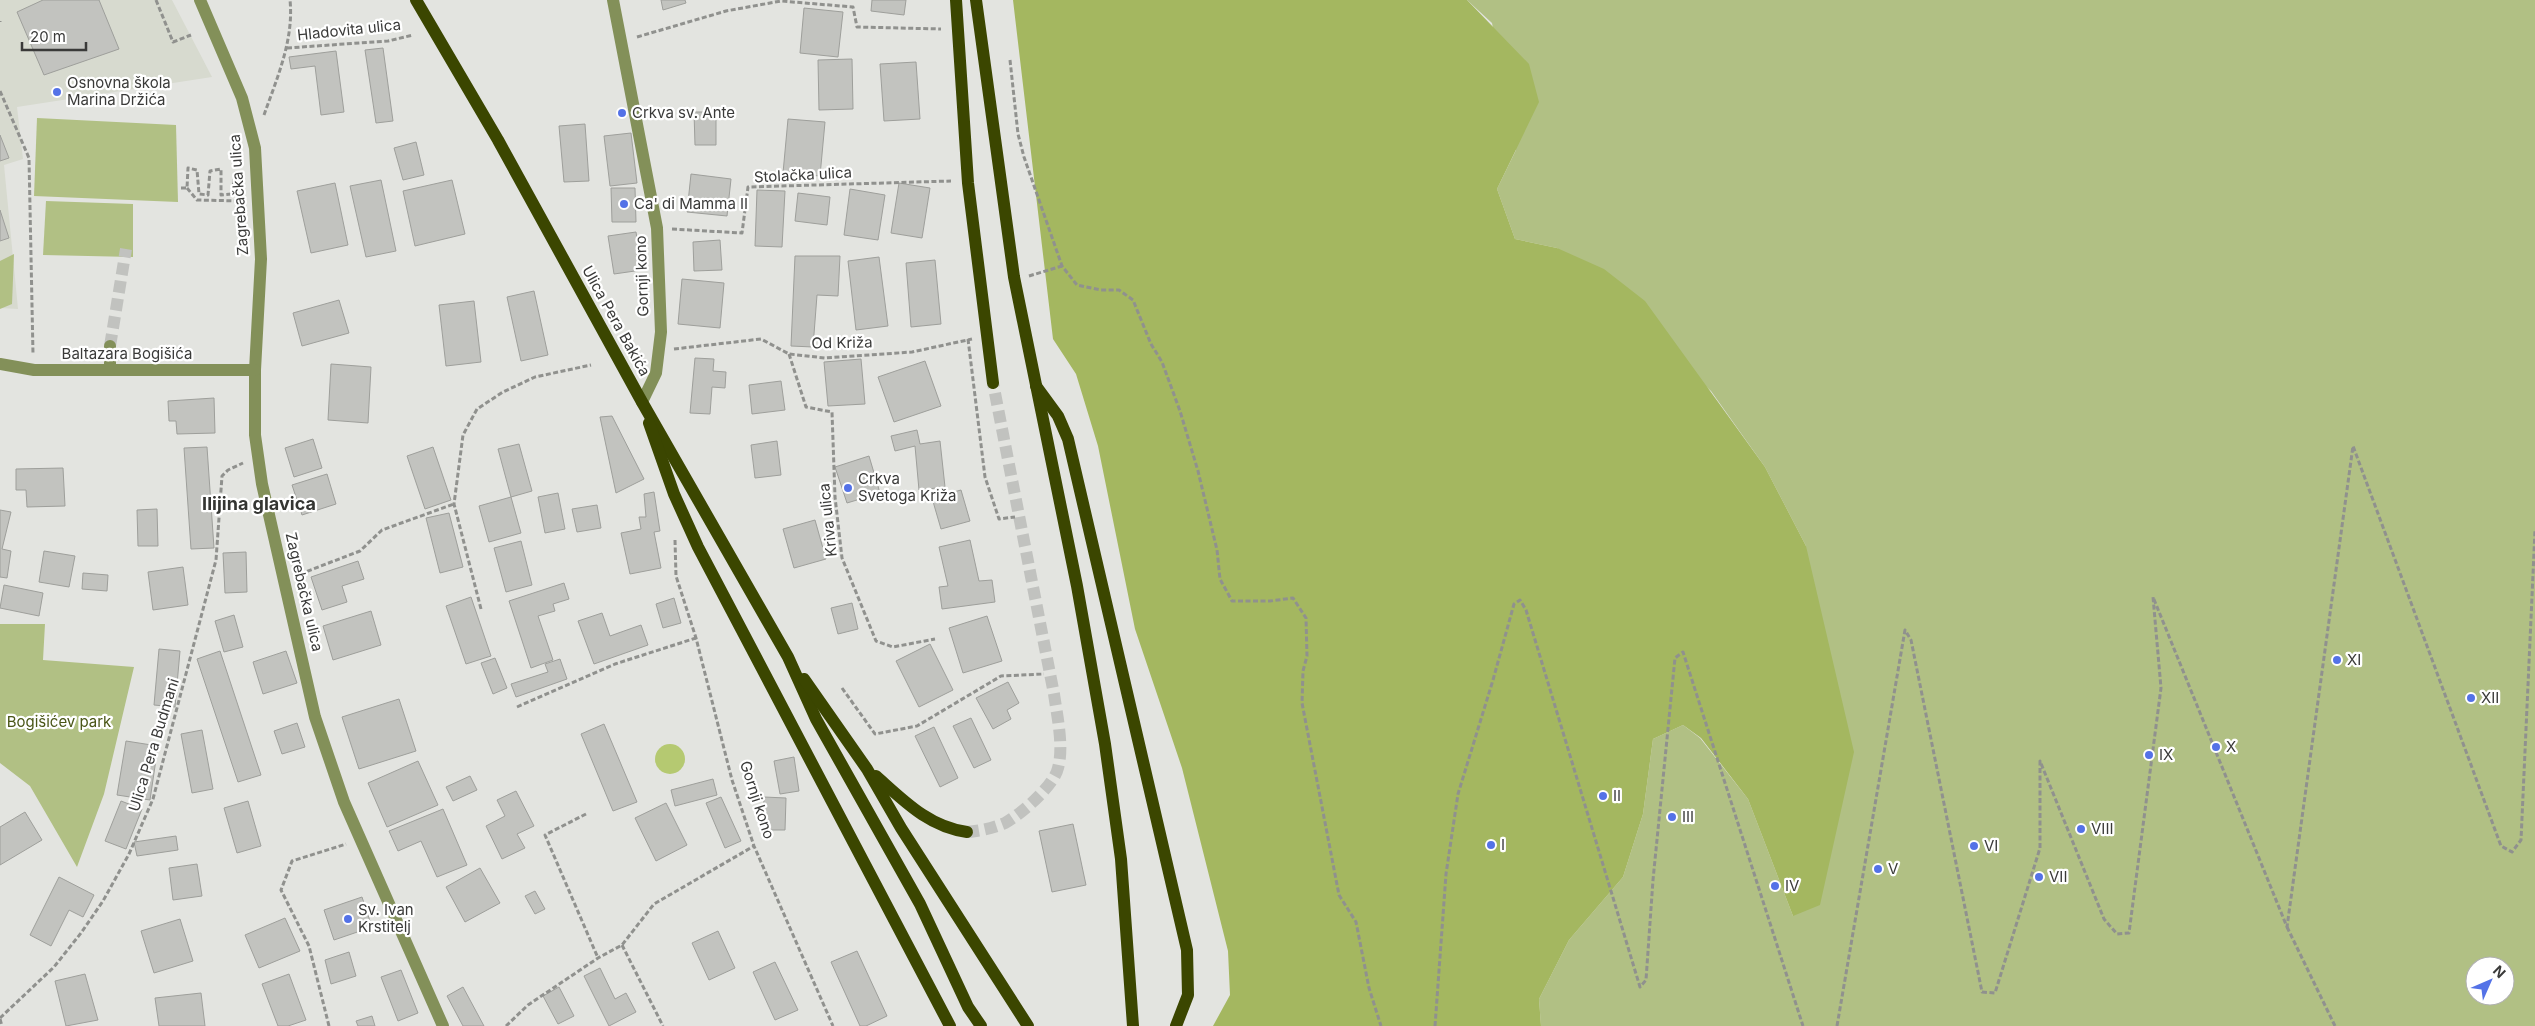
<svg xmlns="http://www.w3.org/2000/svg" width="2535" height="1026" font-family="Inter,sans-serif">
  <rect width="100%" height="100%" fill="#e3e4e0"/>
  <!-- built -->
  <path fill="#d7dacf" d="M0,0H172L212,77L17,107L23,159L4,165L18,309L0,308Z"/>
  <!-- green -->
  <g fill="#b1c084" fill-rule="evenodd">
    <path d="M1467,0H2535V1026H1541L1539,999L1569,940L1623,877L1643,814L1653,739L1683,725L1700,738L1748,799L1793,916L1806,546L1765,467L1711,391L1557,248L1515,239L1497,189L1516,150L1492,23ZM2475,966H2505V996H2475Z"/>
    <path d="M37,118L176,125L178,202L34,196Z"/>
    <path d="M46,201L133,204V257L43,255Z"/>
    <path d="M14,254L12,304L0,309V261Z"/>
    <path d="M0,624H45L43,660L134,667L104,794L77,867L30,786L0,763Z"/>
  </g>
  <!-- forest -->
  <path fill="#a4b760" d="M1013,0H1467L1529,64L1539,102L1497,189L1515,239L1557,248L1604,269L1645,301L1765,467L1806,546L1854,752L1820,905L1793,916L1748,799L1701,738L1683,725L1653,739L1643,814L1623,877L1569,940L1539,999L1541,1026H1213L1230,995L1228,951L1182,768L1135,629L1098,446L1076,374L1053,339Z"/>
  <!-- water -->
  <circle fill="#b5c971" cx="670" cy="759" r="15"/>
  <!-- building -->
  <g fill="#c2c3bf" stroke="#9e9f9b">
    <path d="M43,0H99L119,49L44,75L17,12Z"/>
    <path d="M661,0H685L686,3L663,10Z"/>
    <path d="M872,0H906L904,15L871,11Z"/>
    <path d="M804,8L843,12L838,57L800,53Z"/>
    <path d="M383,48L393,121L376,123L365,50Z"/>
    <path d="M336,51L344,112L321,115L315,66L291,69L289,57Z"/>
    <path d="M852,59L853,109L819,110L818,60Z"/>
    <path d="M916,62L920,119L884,121L880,64Z"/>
    <path d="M694,112H716V145H695Z"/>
    <path d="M788,119L825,122L820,176L783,173Z"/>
    <path d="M585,124L589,181L564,182L559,126Z"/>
    <path d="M631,133L637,183L610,186L604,136Z"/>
    <path d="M0,135L9,158L0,161Z"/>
    <path d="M416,142L424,175L403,180L394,148Z"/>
    <path d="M691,174L731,179L727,216L687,212Z"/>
    <path d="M381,180L396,251L366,257L350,186Z"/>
    <path d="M452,180L465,234L415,246L403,191Z"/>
    <path d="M335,183L348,245L311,253L297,191Z"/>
    <path d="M899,183L930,188L922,238L891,233Z"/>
    <path d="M611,188H635L636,222H612Z"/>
    <path d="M850,189L885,195L878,240L844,235Z"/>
    <path d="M757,190L785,191L782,247L755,246Z"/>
    <path d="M798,193L830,197L827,225L795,221Z"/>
    <path d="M0,210L9,238L0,241Z"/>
    <path d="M636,232L642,270L614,274L608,236Z"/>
    <path d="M720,240L722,270L694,271L693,242Z"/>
    <path d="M795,256H840L838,296L817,295L813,347L791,346Z"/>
    <path d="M879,257L888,326L856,330L848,261Z"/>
    <path d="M935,260L941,324L911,327L906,263Z"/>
    <path d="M682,279L724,283L720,328L678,324Z"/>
    <path d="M534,291L548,355L521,361L507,297Z"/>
    <path d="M339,300L349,333L302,346L293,313Z"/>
    <path d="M474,301L481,362L446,366L439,305Z"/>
    <path d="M695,358L714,359L713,371L726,372L725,388L712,387L710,414L690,413Z"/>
    <path d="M861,359L865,404L828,406L824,362Z"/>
    <path d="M925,361L941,406L894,422L878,377Z"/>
    <path d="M331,364L371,367L368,423L328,420Z"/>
    <path d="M781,381L785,410L752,414L749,385Z"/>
    <path d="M214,398L215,433L177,434L176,421H169L168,401Z"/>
    <path d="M612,416L644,479L616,493L600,417Z"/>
    <path d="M917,430L920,444L940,441L945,487L919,490L915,446L895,451L891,436Z"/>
    <path d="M313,439L322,468L294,477L285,448Z"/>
    <path d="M777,441L781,475L755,478L751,445Z"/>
    <path d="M519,444L532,491L511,497L498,449Z"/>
    <path d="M207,447L214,548L191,549L184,448Z"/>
    <path d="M433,447L451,500L425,509L407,456Z"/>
    <path d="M869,456L880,493L847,503L835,467Z"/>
    <path d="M63,468L65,506L27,507L26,490H16V469Z"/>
    <path d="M327,474L336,504L302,515L292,485Z"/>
    <path d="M961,490L970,521L941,529L932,498Z"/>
    <path d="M654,492L660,531L654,532L661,568L630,574L621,533L641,529L639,517H646L644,494Z"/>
    <path d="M558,493L565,529L545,533L538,497Z"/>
    <path d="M511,497L521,533L489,542L479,506Z"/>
    <path d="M597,505L601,528L577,532L572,509Z"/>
    <path d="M157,509L158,546H138L137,510Z"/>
    <path d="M0,510L11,512L2,549L11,551L7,578L0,577Z"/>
    <path d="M449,513L463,567L440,573L426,518Z"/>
    <path d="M815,520L826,559L794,568L783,529Z"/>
    <path d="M970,540L979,581L992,580L995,602L942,609L939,587L948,586L939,547Z"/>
    <path d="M521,541L532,585L506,592L494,548Z"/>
    <path d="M44,551L75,556L69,587L39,582Z"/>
    <path d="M246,552L247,592L225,593L223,553Z"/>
    <path d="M358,561L364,579L342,586L347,602L322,610L311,577Z"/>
    <path d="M183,567L188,605L153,610L148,572Z"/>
    <path d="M83,573L108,575L107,591L82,589Z"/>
    <path d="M564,583L569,599L553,604L555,611L538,616L553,660L531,668L509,601Z"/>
    <path d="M4,585L43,593L39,616L0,608Z"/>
    <path d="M471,597L491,656L466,664L446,606Z"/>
    <path d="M674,598L681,623L663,628L656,604Z"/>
    <path d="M852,603L858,629L838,634L831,608Z"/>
    <path d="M371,611L381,645L333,660L323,626Z"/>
    <path d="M602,613L610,636L641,625L648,645L594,664L578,621Z"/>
    <path d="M234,615L243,647L224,652L215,621Z"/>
    <path d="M987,616L1002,661L963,673L949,628Z"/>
    <path d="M930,644L953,690L919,707L896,661Z"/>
    <path d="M159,649L180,651L175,707L154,705Z"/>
    <path d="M220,651L261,775L238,782L197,659Z"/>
    <path d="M286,651L297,683L263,694L253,662Z"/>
    <path d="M495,658L507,688L493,694L481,663Z"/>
    <path d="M560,659L567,679L516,697L511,684L548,672L545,664Z"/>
    <path d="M1008,682L1019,703L1007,710L1011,719L993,729L976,698Z"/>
    <path d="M399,699L416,751L359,769L342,717Z"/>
    <path d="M971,718L991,760L974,768L953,726Z"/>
    <path d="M297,723L305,747L282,754L274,731Z"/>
    <path d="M604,724L637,802L613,811L581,734Z"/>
    <path d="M934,727L958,778L940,787L915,736Z"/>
    <path d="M202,730L213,789L192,793L181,734Z"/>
    <path d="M126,741L158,746L150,800L117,795Z"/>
    <path d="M794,757L799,791L780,794L774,761Z"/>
    <path d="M418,761L438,805L387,827L368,783Z"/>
    <path d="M470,776L477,790L453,801L446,787Z"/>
    <path d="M713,779L717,795L675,806L671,790Z"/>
    <path d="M516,791L534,826L517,834L525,848L502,859L486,826L505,816L497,800Z"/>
    <path d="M721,797L741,841L725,848L706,803Z"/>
    <path d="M764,797L786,798L785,830H763Z"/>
    <path d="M121,801L142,809L126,849L105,841Z"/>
    <path d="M248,801L261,846L237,853L224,808Z"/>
    <path d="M666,803L687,845L656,861L635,818Z"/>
    <path d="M443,809L467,865L437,877L421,841L398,851L389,831Z"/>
    <path d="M25,812L42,840L0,865V827Z"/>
    <path d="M1073,824L1086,885L1052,892L1039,831Z"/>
    <path d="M176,836L178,850L137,856L134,842Z"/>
    <path d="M197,864L202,896L173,900L169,868Z"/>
    <path d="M480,868L500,903L465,922L446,887Z"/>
    <path d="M59,877L94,895L83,917L69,910L51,946L30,935Z"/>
    <path d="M535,891L545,909L535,914L525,896Z"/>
    <path d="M362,897L372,927L334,940L324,910Z"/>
    <path d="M285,918L300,951L259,968L245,935Z"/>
    <path d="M180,919L193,961L154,973L141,931Z"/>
    <path d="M718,931L735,968L709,980L692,943Z"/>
    <path d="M857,951L887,1016L866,1026H860L831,962Z"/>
    <path d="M349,952L356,976L331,984L325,960Z"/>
    <path d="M775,962L798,1010L775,1020L753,972Z"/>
    <path d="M600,968L615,999L626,993L636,1012L609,1026L584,976Z"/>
    <path d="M401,970L418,1013L398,1021L381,977Z"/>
    <path d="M85,974L98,1020L66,1026L55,981Z"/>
    <path d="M289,974L306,1020L288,1026H278L262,984Z"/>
    <path d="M463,987L484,1026H463L447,996Z"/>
    <path d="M559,987L574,1016L558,1024L543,996Z"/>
    <path d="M201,993L205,1026H159L155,998Z"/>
    <path d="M372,1016L375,1026H358L356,1021Z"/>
  </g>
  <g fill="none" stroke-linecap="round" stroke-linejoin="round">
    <!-- minor-tunnel -->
    <path stroke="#c1c2bf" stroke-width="12" stroke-dasharray="12 6" stroke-linecap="butt" d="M110,346L126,249"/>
    <!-- major-tunnel -->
    <path stroke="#c1c2bf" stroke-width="12" stroke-dasharray="12 6" stroke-linecap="butt" d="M967,832C980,831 993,828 1005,823C1021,814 1054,786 1058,768C1064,747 1057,715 1054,694L993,383"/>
    <!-- path -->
    <g stroke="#90918e" stroke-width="3" stroke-dasharray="5 2.5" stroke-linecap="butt">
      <path d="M156,0L173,42L191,35"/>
      <path d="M0,21V22"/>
      <path d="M637,37L726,11L781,1L853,7L857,27L941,29"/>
      <path d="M287,48L388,41L413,35"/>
      <path d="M1010,60L1018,134L1024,157L1062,266L1077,285L1101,290H1119L1133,300L1151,344L1162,362L1180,411L1198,471L1217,550L1220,579L1232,601H1270L1293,598L1306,618L1307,656L1303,671L1302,703L1339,895L1356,922L1369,988L1381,1026"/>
      <path d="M0,91L29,158L33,354"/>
      <path d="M264,115C277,78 294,40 290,0"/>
      <path d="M181,188H187L188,168L197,170L199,194L208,195L210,171L221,169V195L232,194L235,173H241"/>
      <path d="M187,188L197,200L243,201"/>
      <path d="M672,229L742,233L748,187L951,181"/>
      <path d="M1029,276L1062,266"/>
      <path d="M968,339L985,477L999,519L1015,517"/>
      <path d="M674,349L761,339L789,354L825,358L912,352L972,339"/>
      <path d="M789,354L806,407L832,412L835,497L842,558L876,641L893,647L935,639"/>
      <path d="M675,540L676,576L696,638L732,780L754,846L833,1026"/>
      <path d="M300,574L360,551L382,530L454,504"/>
      <path d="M481,609L454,504L463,435L477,409L503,392L535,377L591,365"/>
      <path d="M842,688L875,734L917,726L1001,676L1044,674"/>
      <path d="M517,707L615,664L696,638"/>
      <path d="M586,814L545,835L598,958"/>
      <path d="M2287,927L2335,1026"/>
      <path d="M622,945L663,1026"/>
      <path d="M0,1018L54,967L81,933L103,901L129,854L153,799L216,560L222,476L228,470L243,463"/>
      <path d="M0,1019L2,1026"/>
      <path d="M329,1026L309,946L281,890L292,861L346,844"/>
      <path d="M506,1026L528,1005L598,958L622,945L654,904L754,846"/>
      <path d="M1435,1026L1446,874L1458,794L1493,680L1514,604L1520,600L1526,610L1640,987L1646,980L1653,880L1675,658L1683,652L1803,1026"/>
      <path d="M1837,1026L1905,630L1911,640L1982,992L1995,993L2040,848V761L2104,919L2117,934L2129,933L2161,688L2153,597L2287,927L2353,446L2501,846L2512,852L2521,840L2535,530"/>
    </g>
    <!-- minor -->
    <g stroke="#839059" stroke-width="12">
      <path d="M200,0L242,98L255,148L261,259L255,370V435L262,484L315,717L344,802L443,1026"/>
      <path d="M613,0L657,228L661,332L656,373L642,402"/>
      <path d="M0,364L34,370H255"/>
      <path d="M110,370V346"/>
    </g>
    <!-- major -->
    <g stroke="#3b4600" stroke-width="12">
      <path d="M416,0L498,140L642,402L788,657L816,719L920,904L968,1007L981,1026"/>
      <path d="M956,0L968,183L993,383"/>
      <path d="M976,0L1014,277L1077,586L1105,744L1121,859L1133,1026"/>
      <path d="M1036,386L1058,416L1068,439L1187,950L1188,995L1176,1026"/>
      <path d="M649,423L674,494L698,547L950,1026"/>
      <path d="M804,679L867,769L901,828L1028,1026"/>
      <path d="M876,776C904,801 929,827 967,832"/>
    </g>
  </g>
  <!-- markers -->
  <g fill="#5472e7" stroke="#fff" stroke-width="2">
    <circle cx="57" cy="92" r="5"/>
    <circle cx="622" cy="113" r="5"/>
    <circle cx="624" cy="204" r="5"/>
    <circle cx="848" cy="488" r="5"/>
    <circle cx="2337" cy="660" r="5"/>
    <circle cx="2471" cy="698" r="5"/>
    <circle cx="2216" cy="747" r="5"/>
    <circle cx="2149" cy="755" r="5"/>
    <circle cx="1603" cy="796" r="5"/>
    <circle cx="1672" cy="817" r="5"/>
    <circle cx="2081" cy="829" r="5"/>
    <circle cx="1491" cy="845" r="5"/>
    <circle cx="1974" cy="846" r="5"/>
    <circle cx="1878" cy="869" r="5"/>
    <circle cx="2039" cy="877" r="5"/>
    <circle cx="1775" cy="886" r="5"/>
    <circle cx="348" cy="919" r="5"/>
  </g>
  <g text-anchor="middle" stroke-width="4.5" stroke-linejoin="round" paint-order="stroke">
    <!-- street labels -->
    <g font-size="15" fill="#3a3a39" stroke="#fff">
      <text transform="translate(349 30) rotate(-6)" y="5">Hladovita ulica</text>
      <text transform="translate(803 175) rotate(-3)" y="5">Stolačka ulica</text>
      <text transform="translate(239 195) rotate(-94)" y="5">Zagrebačka ulica</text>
      <text transform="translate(642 276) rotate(-92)" y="5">Gornji kono</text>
      <text transform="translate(616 321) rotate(61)" y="5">Ulica Pera Bakića</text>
      <text transform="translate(842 343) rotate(-1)" y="5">Od Križa</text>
      <text x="127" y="359">Baltazara Bogišića</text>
      <text transform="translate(828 520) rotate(-96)" y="5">Kriva ulica</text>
      <text transform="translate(304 592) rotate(77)" y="5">Zagrebačka ulica</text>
      <text transform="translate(154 745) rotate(-73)" y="5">Ulica Pera Budmani</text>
      <text transform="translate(757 800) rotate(72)" y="5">Gornji kono</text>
    </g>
    <!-- poi labels -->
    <g font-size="15" fill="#3a3a39" stroke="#fff" text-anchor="start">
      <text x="67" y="88">Osnovna škola<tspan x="67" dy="17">Marina Držića</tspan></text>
      <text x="632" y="118">Crkva sv. Ante</text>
      <text x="634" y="209">Ca' di Mamma II</text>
      <text x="858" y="484">Crkva<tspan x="858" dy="17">Svetoga Križa</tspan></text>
      <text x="2347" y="665">XI</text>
      <text x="2481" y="703">XII</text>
      <text x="2226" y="752">X</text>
      <text x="2159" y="760">IX</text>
      <text x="1613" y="801">II</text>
      <text x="1682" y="822">III</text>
      <text x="2091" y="834">VIII</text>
      <text x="1501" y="850">I</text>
      <text x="1984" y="851">VI</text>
      <text x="1888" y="874">V</text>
      <text x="2049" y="882">VII</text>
      <text x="1785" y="891">IV</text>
      <text x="358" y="915">Sv. Ivan<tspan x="358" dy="17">Krstitelj</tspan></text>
    </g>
    <!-- park labels -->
    <g font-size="15" fill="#4a5617" stroke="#fff">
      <text x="59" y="727">Bogišićev park</text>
    </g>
    <!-- quarter labels -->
    <g font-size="18" font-weight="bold" fill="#343532" stroke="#fff">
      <text x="259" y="510">Ilijina glavica</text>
    </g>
  </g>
  <!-- north arrow -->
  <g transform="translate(2490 981) rotate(45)"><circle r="24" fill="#ffffff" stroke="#b0b0b0"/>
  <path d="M0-4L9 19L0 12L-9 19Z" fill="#5472e7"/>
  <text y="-8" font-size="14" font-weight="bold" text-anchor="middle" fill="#3a3a39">N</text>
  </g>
  <!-- scale -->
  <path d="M22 42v8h64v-8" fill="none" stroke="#3a3a39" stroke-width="2.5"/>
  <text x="30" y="42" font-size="15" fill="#3a3a39" stroke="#ffffff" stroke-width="4" paint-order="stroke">20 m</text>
</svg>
